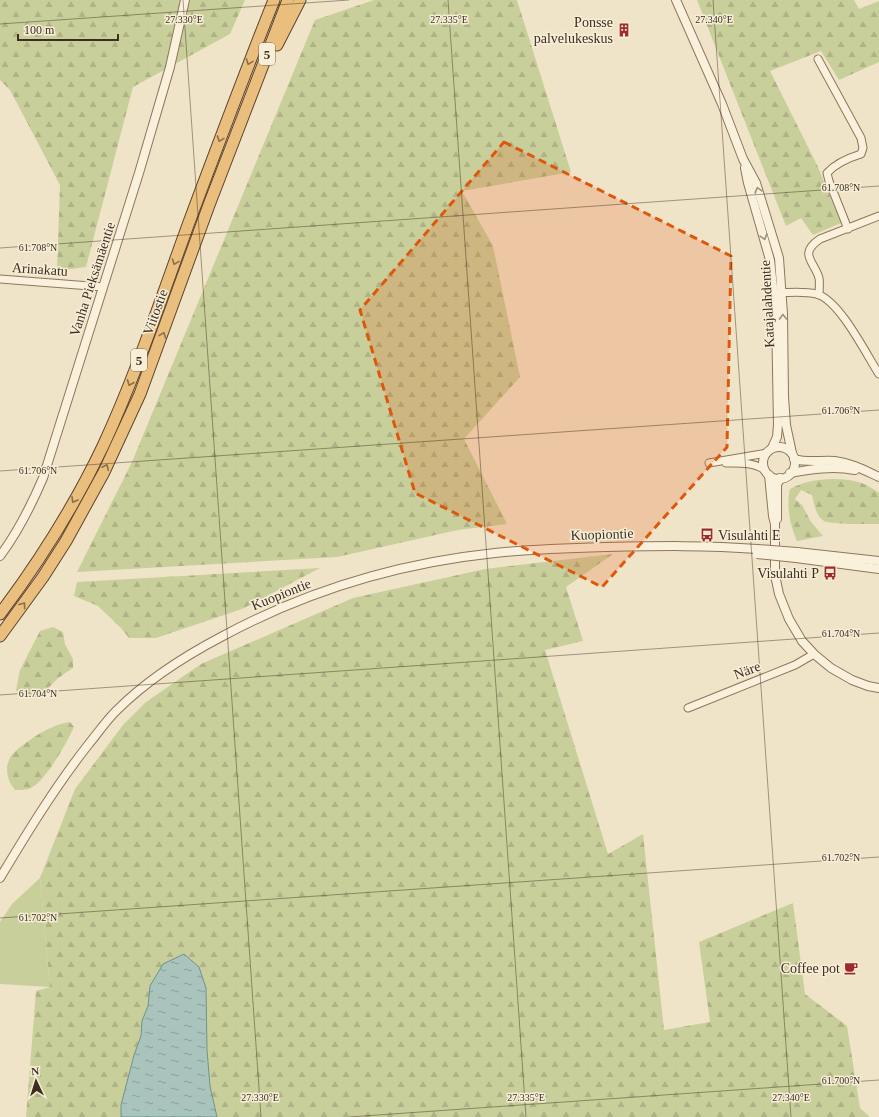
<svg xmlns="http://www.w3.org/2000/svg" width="879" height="1117" font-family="Georgia,serif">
  <defs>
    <pattern id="forest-firs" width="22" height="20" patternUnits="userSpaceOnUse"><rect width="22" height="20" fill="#c9cf9b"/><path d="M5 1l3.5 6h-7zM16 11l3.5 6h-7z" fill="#aeb285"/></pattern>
    <pattern id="water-ripples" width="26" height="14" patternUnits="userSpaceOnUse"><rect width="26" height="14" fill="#a9c4bc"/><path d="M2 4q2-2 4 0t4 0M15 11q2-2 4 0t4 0" fill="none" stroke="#8ba098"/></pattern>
  </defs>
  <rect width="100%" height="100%" fill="#f0e4c8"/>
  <!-- grass -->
  <path fill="#c9cf9b" d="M40,878L50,987L0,984V922L12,904Z"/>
  <!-- forest -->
  <g fill="url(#forest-firs)">
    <path d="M0,0H245L230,34L133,87L86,267L57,271L60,185L10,90L0,80Z"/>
    <path d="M374,0H517L571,172L462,191L493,246L520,377L464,439L507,524L458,530L337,557L77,572L132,462L315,20Z"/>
    <path d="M697,0H854L859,9L879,1V62L839,80L821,51L770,71L818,167L841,223L813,235L801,218L786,226Z"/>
    <path d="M829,479C849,479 862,480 879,493V524C869,524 832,525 824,521C816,516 814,504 812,495L801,490L795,499L802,505L811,522L823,536L797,541C790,525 786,506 790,489C803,482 814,480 829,479Z"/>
    <path d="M613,554L566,587L583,641L545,650L608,854L643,834L664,1030L710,1022L699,942L793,903L805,994L847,1026L860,1108L870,1117H217L210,1086L207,1050L157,976L150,986L148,1006L142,1021L141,1036L134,1055L121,1105V1117H26L36,991L50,987L40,878L75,789L123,725L146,702L201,664L353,598L485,569Z"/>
    <path d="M320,568L242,609L156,638H129L121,628L98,606L74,596L77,582Z"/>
    <path d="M53,627L63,632L65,644L73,659V668C66,672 59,677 54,682C42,694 42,698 24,698L16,690L20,670L40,631Z"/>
    <path d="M70,722L74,727C66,744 47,779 31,788C27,790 20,790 15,790C7,780 4,768 11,756C13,753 16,751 18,749C33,737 50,725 70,722Z"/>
  </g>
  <!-- water -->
  <path fill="url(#water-ripples)" stroke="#6f938a" d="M184,954L199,967L206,988L207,1050L210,1086L217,1117H121V1105L134,1055L141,1036L142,1021L148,1006L150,986L163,964Z"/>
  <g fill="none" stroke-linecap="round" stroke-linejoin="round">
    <!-- minor casing -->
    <g stroke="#8d765c" stroke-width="9">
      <g id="minor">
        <path d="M818,59L861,138L863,148L861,154C848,158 836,163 827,173L829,181L848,229"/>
        <path d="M0,279L103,287"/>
        <path d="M777,293C790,292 804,291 817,294C840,301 866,354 879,374"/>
        <path d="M819,295C819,290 820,283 819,278C814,261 798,254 820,239L879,216"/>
        <path d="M709,463L767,453"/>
        <path d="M726,463C740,463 753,462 765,470"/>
        <path d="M688,708L795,665L814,654"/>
      </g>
    </g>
    <!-- tertiary casing -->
    <g stroke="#8d765c" stroke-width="10">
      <g id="tertiary">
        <path d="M676,0L722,104L743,159L756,183L779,258L783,314L784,397L786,425L792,453"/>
        <path d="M745,168L748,183L770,260L776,314L778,425L777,437L772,448"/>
        <circle cx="779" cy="463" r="16"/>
        <path d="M794,459C808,463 821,460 835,461C851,463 864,470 879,477"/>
        <path d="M790,473C812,469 833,466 855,470"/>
        <path d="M769,475L773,516L775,524V575L779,594L789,619L802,641L814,654L831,668L852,680L868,686L879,688"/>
        <path d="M777,519V485L780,478"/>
        <path d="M797,552L879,561"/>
        <path d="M0,556C18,532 31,506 43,478L139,173L170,67L185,0"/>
        <path d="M796,558L879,569"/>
        <path d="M0,878C27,833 55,787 88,745C97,734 106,721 116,711C147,680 183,657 221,637C306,591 399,563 495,553C532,549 569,548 606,547C657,546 707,545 757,549"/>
      </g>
    </g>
    <!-- trunk casing -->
    <g stroke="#5b4430" stroke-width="13">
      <g id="trunk">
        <path d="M277,45L300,0"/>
        <path d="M0,614C39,562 75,505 103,446C136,375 161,299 188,225C216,150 244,75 274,0"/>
        <path d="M0,636L43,577L66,541L104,472L140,394L209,205L288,0"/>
      </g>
    </g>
    <!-- minor -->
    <use href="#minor" stroke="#faf1dc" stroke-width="7"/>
    <!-- tertiary -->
    <use href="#tertiary" stroke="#faf1dc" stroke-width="8"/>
    <!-- trunk -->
    <use href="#trunk" stroke="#eabe7c" stroke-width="11"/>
    <!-- tertiary-bridge casing -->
    <g stroke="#8d765c" stroke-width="10" stroke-linecap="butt">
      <g id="tertiary-bridge">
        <path d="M757,549L797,552"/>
        <path d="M757,554L796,558"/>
      </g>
    </g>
    <!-- tertiary-bridge -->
    <use href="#tertiary-bridge" stroke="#faf1dc" stroke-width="8"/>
  </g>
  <!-- one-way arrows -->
  <defs><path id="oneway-chevron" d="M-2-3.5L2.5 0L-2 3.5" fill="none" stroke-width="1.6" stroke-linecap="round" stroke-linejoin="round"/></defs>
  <g stroke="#8b6f49">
    <use href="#oneway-chevron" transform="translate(249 62) rotate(111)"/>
    <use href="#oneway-chevron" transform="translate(220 139) rotate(110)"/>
    <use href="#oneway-chevron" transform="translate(175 262) rotate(110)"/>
    <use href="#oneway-chevron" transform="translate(163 335) rotate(-70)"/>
    <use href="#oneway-chevron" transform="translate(130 383) rotate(112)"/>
    <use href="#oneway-chevron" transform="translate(106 467) rotate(-64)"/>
    <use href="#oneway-chevron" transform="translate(74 500) rotate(120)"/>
    <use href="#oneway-chevron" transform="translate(23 605) rotate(-54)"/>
  </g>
  <g stroke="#9c907e">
    <use href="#oneway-chevron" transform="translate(758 190) rotate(-107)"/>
    <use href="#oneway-chevron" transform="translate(764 237) rotate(73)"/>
    <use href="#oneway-chevron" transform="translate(783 317) rotate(-91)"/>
  </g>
  <!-- marked area -->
  <path fill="#df570d" fill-opacity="0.2" stroke="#df570d" stroke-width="3" stroke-dasharray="8 5" stroke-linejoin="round" d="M504,142L731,256L727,447L602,587L415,493L360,310Z"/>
  <!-- ticks -->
  <path fill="none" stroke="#3d2e20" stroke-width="1" stroke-opacity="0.45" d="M183,0L261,1117M448,0L526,1117M713,0L791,1117M0,24L349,0M0,248L879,186M0,471L879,410M0,695L879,633M0,918L879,857M349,1117L879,1080"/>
  <!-- icons -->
  <defs>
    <g id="building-bare" transform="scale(1.08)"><path d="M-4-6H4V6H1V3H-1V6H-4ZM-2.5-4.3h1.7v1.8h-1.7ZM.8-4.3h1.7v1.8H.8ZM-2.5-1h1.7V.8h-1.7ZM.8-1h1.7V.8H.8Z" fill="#9e2a2b" stroke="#f7eed8" stroke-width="2.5" paint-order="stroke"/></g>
    <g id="bus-bare" transform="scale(1.08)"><path d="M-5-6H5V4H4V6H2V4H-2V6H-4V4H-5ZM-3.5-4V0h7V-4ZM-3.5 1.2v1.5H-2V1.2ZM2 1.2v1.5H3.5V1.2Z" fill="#9e2a2b" stroke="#f7eed8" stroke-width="2.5" paint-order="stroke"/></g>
    <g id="cafe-bare" transform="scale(1.08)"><path d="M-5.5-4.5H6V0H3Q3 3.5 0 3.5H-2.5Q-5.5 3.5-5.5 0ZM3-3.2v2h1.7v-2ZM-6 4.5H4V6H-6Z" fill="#9e2a2b" stroke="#f7eed8" stroke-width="2.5" paint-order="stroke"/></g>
  </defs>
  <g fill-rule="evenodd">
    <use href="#building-bare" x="624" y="30"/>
    <use href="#bus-bare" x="707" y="535"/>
    <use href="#bus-bare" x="830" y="573"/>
    <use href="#cafe-bare" x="851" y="968"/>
  </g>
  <g text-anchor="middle" stroke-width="3" stroke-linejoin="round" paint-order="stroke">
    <!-- shield labels -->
    <g fill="#f7eed8" stroke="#756857" stroke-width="1">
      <rect x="259" y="43" width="16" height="22" rx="3"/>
      <rect x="131" y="349" width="16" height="22" rx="3"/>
    </g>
    <g font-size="13" font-weight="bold" fill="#3d2e20">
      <text x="267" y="59">5</text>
      <text x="139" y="365">5</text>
    </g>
    <!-- poi labels -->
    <g font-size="14" fill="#3d2e20" stroke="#f7eed8" text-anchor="end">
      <text x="613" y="27">Ponsse<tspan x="613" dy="16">palvelukeskus</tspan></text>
      <text x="718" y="540" text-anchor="start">Visulahti E</text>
      <text x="819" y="578">Visulahti P</text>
      <text x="840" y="973">Coffee pot</text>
    </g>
    <!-- street labels -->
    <g font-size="14" fill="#3d2e20" stroke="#f7eed8">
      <text transform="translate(40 269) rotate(4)" y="5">Arinakatu</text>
      <text transform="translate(92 279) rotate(-72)" y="5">Vanha Pieksämäentie</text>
      <text transform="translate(767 304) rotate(-93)" y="5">Katajalahdentie</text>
      <text transform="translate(155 312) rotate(-70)" y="5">Viitostie</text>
      <text transform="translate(602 534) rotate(-2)" y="5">Kuopiontie</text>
      <text transform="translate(281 594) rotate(-22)" y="5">Kuopiontie</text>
      <text transform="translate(747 670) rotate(-21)" y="5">Näre</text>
    </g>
  </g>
  <g font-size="10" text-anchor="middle" fill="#3d2e20" stroke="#f7eed8" stroke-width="3" stroke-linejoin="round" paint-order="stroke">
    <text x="184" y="23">27.330°E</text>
    <text x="449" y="23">27.335°E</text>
    <text x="714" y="23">27.340°E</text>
    <text x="841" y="191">61.708°N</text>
    <text x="38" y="251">61.708°N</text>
    <text x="841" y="414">61.706°N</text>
    <text x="38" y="474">61.706°N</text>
    <text x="841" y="637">61.704°N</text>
    <text x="38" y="697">61.704°N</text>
    <text x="841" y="861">61.702°N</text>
    <text x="38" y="921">61.702°N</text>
    <text x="841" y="1084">61.700°N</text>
    <text x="260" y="1101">27.330°E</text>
    <text x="526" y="1101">27.335°E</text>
    <text x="791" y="1101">27.340°E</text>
  </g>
  <!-- north arrow -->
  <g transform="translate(36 1081) rotate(356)" stroke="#f7eed8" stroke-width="3" paint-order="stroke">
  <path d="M0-3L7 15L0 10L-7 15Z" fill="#3d2e20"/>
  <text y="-6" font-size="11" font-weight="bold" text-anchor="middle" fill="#3d2e20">N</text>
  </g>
  <!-- scale -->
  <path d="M18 34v6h100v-6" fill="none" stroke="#3d2e20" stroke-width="2"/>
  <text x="24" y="34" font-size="12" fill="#3d2e20" stroke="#f7eed8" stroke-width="3" paint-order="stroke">100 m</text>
</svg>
